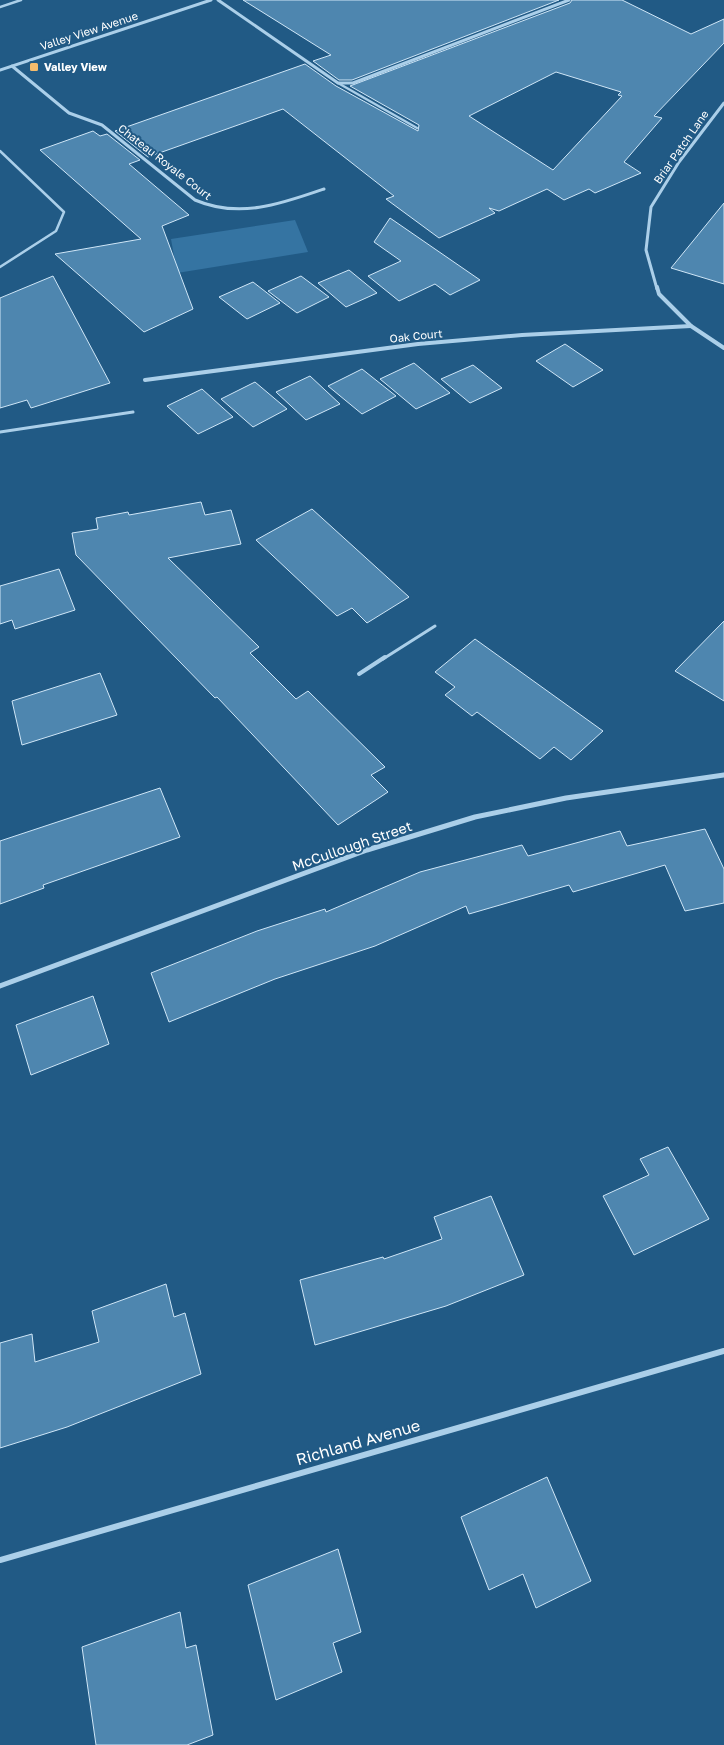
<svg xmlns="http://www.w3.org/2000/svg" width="724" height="1745" font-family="'Golos Text',sans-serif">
  <rect width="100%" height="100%" fill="#215a85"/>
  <!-- green -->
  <path fill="#3574a2" d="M295,220L308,252L177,273L171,239Z"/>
  <!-- building -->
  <g fill="#4e86af" stroke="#cfe6f7" fill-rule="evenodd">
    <path d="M243,0H559L352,80H339L313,61L331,55Z"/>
    <path d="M572,0H622L691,34L724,19V43L654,116L662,118L624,162L641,173L595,193L589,189L564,200L547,189L499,211L489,208L495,213L439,238L386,199L394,196L283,109L148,157L115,131L305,64L336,86L418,131L419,125L350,86L570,3ZM556,72L621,92L618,95L622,96L553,170L469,116Z"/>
    <path d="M93,131L100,136L107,134L140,160L129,164L189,215L162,226L193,309L144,332L55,254L141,239L40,150Z"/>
    <path d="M724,203V284L671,268Z"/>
    <path d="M390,218L480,280L450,295L435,284L399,301L368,276L401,261L374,242Z"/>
    <path d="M349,270L377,293L346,307L318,283Z"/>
    <path d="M53,276L110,383L31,408L27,400L0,408V298Z"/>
    <path d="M301,276L329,297L297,313L268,291Z"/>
    <path d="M253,282L280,303L247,319L219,297Z"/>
    <path d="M565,344L603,370L573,387L536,361Z"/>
    <path d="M414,363L450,393L416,409L380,379Z"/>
    <path d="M473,365L502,388L470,403L441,379Z"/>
    <path d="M362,369L396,396L362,414L328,386Z"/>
    <path d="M310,376L340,404L306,420L276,392Z"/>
    <path d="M255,382L287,409L253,427L221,399Z"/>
    <path d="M202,389L233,417L198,434L167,406Z"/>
    <path d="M201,502L205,515L231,510L241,544L168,558L259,647L250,653L296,699L308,691L385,767L371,775L388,792L338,825L217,697L215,698L76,555L72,533L98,529L96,518L128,512L129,515Z"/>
    <path d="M312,509L409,597L367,623L352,608L337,616L256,540Z"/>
    <path d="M59,569L75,610L15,629L12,620L0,624V586Z"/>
    <path d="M724,621V701L675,671Z"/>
    <path d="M475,639L603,731L571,760L554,747L540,759L477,712L472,716L445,695L455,687L435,672Z"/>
    <path d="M100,673L117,715L22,745L12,701Z"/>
    <path d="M160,788L180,837L43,885L44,888L0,904V841Z"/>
    <path d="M705,829L724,869V903L685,911L665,865L573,892L569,885L469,914L466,906L375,946L275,979L169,1022L151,973L257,931L325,909L326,912L420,872L522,845L528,856L620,831L627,846Z"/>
    <path d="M93,996L109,1044L31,1075L16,1025Z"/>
    <path d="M668,1147L709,1219L634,1255L603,1196L649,1175L640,1159Z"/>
    <path d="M491,1196L524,1275L446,1306L315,1345L300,1280L383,1257L384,1259L442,1239L434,1217Z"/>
    <path d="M166,1284L174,1317L185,1313L201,1374L67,1427L0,1448V1343L32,1334L35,1362L99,1342L92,1311Z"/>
    <path d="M547,1477L591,1581L536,1608L523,1574L489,1590L461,1517Z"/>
    <path d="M338,1549L361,1632L333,1643L342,1672L276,1700L248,1585Z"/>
    <path d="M180,1612L186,1648L196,1645L213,1735L187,1745H96L82,1647Z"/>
  </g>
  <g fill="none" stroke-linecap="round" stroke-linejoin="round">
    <!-- service-far2 -->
    <g stroke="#abcfe9" stroke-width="2.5">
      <path d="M0,7L21,0"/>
      <path d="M338,83L417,128"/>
      <path d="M0,151L64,212L56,231L0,267"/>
    </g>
    <!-- service-far1 -->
    <g stroke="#abcfe9" stroke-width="3">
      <path d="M0,432L133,412"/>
      <path d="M383,659L435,626"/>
    </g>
    <!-- service -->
    <path stroke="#abcfe9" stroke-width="4" d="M359,674L385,657"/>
    <!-- minor-far3 -->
    <g stroke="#abcfe9" stroke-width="3">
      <path d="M218,0L338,83H353L569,0"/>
      <path d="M12,66L69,113L102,125L195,200C239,219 281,204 324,189"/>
      <path d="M0,70L211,0"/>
      <path d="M657,289L646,250L651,207L679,162L724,103"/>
    </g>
    <!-- minor-far2 -->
    <g stroke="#abcfe9" stroke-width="4">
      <path d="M657,287L659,294L691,326L724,348"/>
      <path d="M145,380L418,344L522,335L691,326"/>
    </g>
    <!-- minor-far1 -->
    <path stroke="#abcfe9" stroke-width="5" d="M0,986L367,850L475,817L566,798L724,775"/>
    <!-- minor -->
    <path stroke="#abcfe9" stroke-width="6" d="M0,1560L724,1351"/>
  </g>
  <!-- markers -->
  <rect fill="#f5bc6c" stroke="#215a85" stroke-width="2" x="29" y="62" width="10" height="10" rx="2.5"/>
  <g text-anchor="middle" stroke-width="4" stroke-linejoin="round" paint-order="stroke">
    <!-- far-street labels -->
    <g font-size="11" fill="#fff" stroke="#215a85">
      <text transform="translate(89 31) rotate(-18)" y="4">Valley View Avenue</text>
      <text transform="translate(681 147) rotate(-55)" y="4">Briar Patch Lane</text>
      <text transform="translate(165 162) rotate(38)" y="4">Chateau Royale Court</text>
      <text transform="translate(416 336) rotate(-6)" y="4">Oak Court</text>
    </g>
    <!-- far-poi labels -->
    <g font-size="11" font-weight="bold" fill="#fff" stroke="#215a85" text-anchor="start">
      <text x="44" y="71">Valley View</text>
    </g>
    <!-- street labels -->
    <g font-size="14" fill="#fff" stroke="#215a85">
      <text transform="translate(352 846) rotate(-19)" y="5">McCullough Street</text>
    </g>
    <!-- near-street labels -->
    <g font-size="16" fill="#fff" stroke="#215a85">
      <text transform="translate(358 1442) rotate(-16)" y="6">Richland Avenue</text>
    </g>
  </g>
</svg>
